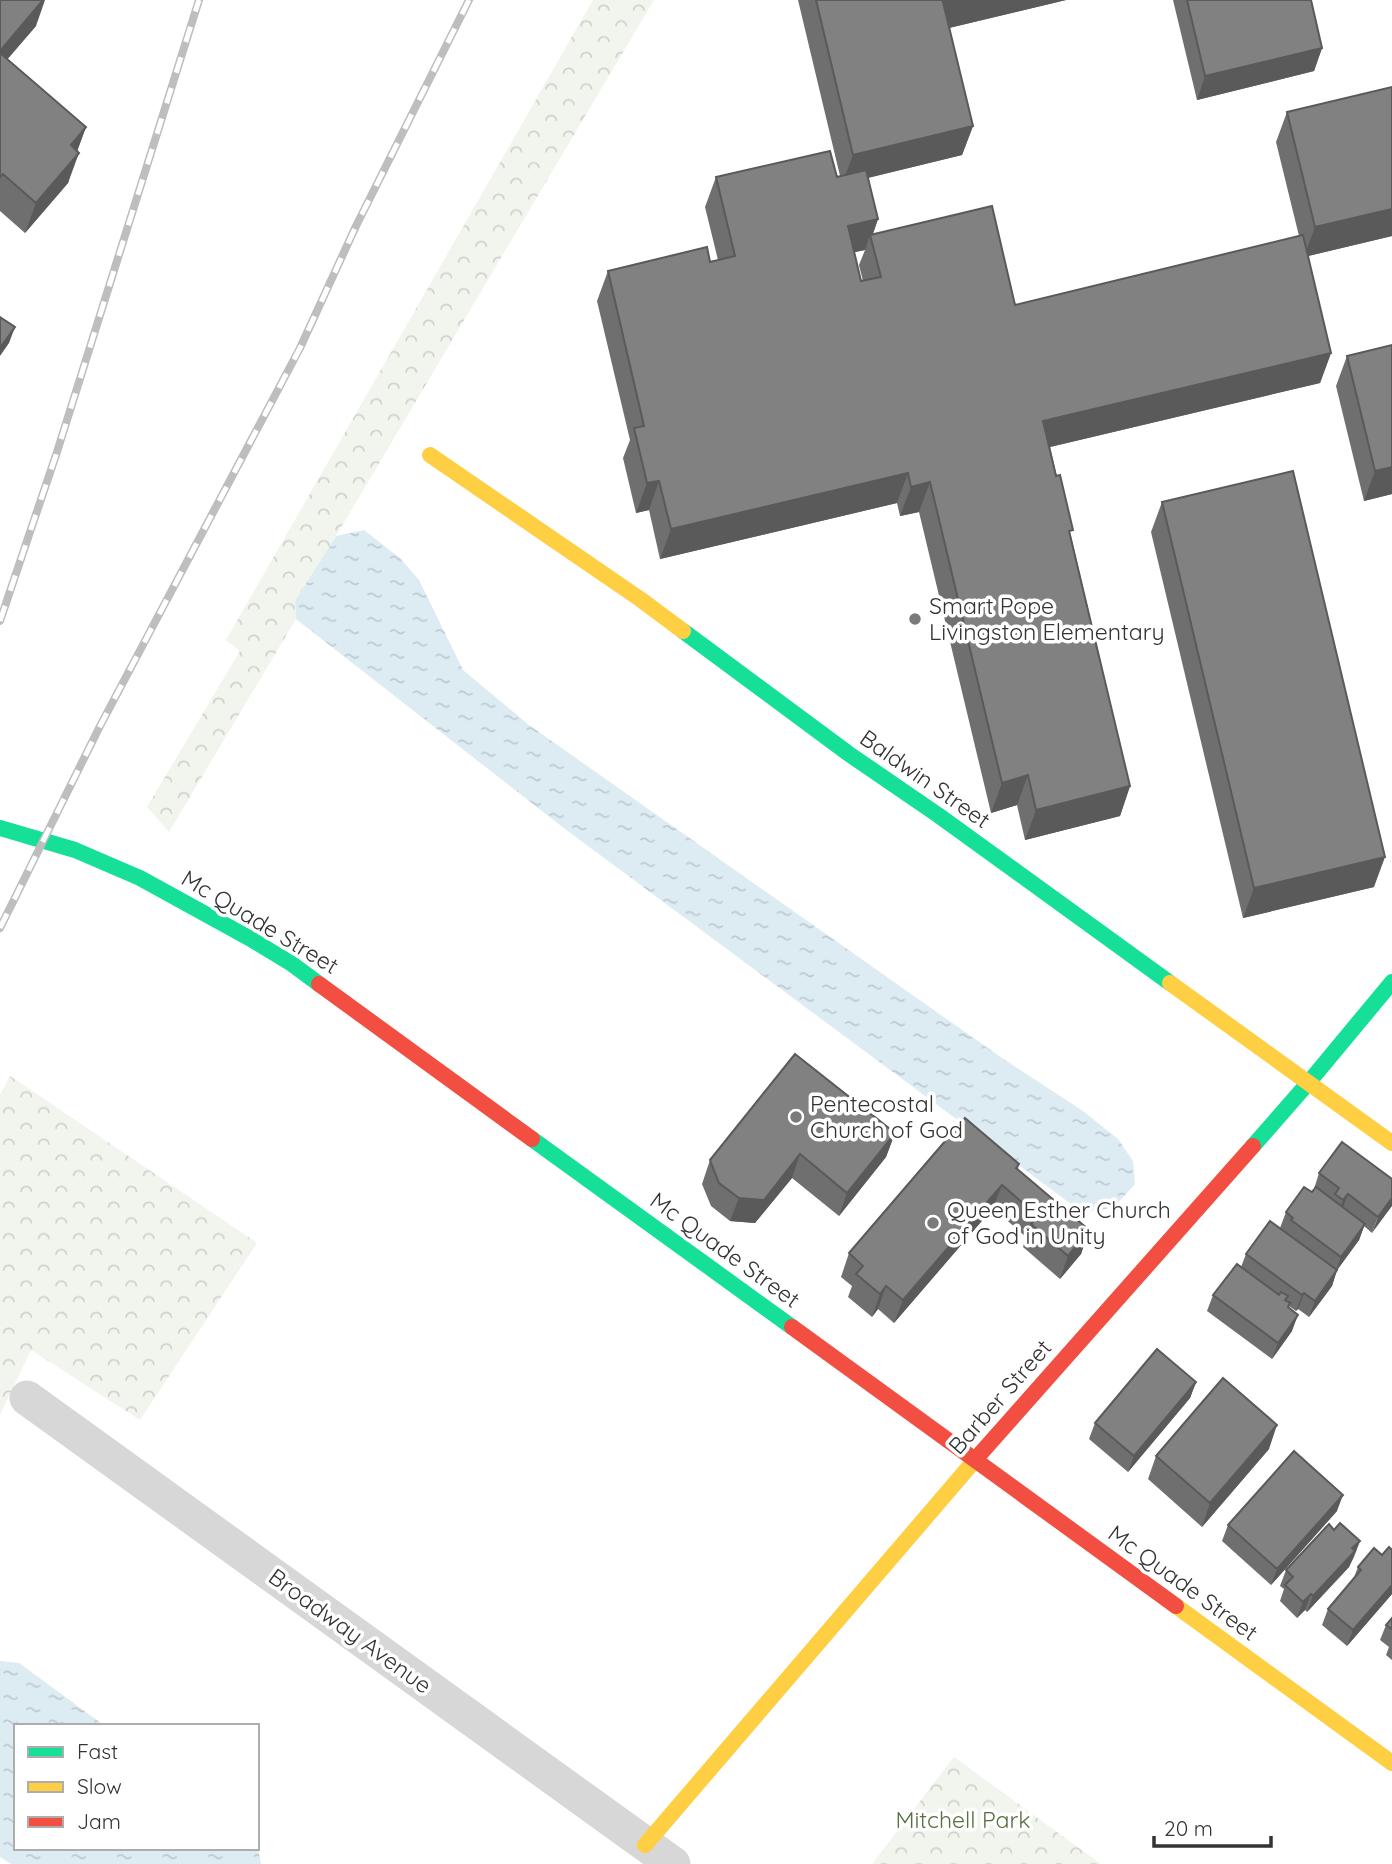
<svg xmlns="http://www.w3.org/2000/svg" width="1392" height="1864" font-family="Quicksand,sans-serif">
  <defs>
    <pattern id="forest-crowns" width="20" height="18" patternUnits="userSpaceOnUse" patternTransform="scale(1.75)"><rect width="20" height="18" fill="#f1f5ed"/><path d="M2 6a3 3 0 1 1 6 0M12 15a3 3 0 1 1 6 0" fill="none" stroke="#cfd2cc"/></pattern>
    <pattern id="water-ripples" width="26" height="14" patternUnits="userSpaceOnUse" patternTransform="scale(1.75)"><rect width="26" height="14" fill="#ddebf3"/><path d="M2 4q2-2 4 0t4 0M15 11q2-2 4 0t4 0" fill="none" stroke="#becad1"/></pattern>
  </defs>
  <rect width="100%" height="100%" fill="#fff"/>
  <!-- forest -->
  <g fill="url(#forest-crowns)">
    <path d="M593,0H654L336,536L295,601L296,619L169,832L147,807L240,651L226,640Z"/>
    <path d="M10,1076L257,1243L140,1420L31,1350L0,1415V1095Z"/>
    <path d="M954,1757L1101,1864H872Z"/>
  </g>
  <!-- water -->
  <g fill="url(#water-ripples)">
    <path d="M364,530L401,559L419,580L463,670L529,725L1002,1058L1083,1111L1118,1139L1133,1161L1135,1184C1115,1207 1110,1213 1079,1210L565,829L296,619L295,601L336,536Z"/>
    <path d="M0,1661L19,1663L105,1726H16V1848H257V1843L261,1864H11L0,1857Z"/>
  </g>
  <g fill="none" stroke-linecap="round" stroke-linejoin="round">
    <!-- street -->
    <path stroke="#d7d7d7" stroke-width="35" d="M27,1398L673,1864"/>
    <!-- fast -->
    <g stroke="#16e098" stroke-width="16">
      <path d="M683,631L849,754L938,815L1170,983"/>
      <path d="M0,828L75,850L140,878L249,938L292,964L319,984"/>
      <path d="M532,1139L792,1327"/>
      <path d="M1253,1146L1309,1082L1392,982"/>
    </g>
    <!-- slow -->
    <g stroke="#ffcf43" stroke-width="16">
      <path d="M430,455L640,599L683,631"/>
      <path d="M1170,983L1392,1143"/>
      <path d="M1176,1606L1392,1763"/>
      <path d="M645,1845L981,1453"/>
    </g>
    <!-- jam -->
    <g stroke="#f24e42" stroke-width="16">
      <path d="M319,984L532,1139"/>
      <path d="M792,1327L1176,1606"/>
      <path d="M981,1453L1253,1146"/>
    </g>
    <!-- rail casing -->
    <g stroke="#bebebe" stroke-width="8">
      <g id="rail">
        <path d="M0,621L57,452L199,0"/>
        <path d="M0,928L100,726L300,348L356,226L469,0"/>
      </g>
    </g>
    <!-- rail -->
    <use href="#rail" stroke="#fff" stroke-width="5" stroke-dasharray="16" stroke-linecap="butt"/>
  </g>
  <!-- wall -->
  <g fill="#6f6f6f" fill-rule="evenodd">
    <path d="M0,0L36,26L7,59L86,127L77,151L68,183L25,233L0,211Z"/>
    <path d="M798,0H1066L949,28L973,126L962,155L868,178L878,219L873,234L1015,305L1299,236L1276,142L1287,112L1392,87V236L1308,256L1331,353L1320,383L1050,447L1130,786L1120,816L1025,840L1017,805L991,813L919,512L900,516L897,503L660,559L649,510L636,513L623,458L630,440L597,301L608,271L710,262L718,260L705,207L716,177L840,176ZM865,250L859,265L863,281H861L854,252Z"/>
    <path d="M1173,0H1311L1322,48L1314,71L1197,100Z"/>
    <path d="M1392,345V494L1364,501L1336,386L1347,356Z"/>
    <path d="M1162,502L1374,887L1243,918L1151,532Z"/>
    <path d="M895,1133L886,1157L839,1216L792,1178L755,1223L730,1221L711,1206L702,1184L710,1160Z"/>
    <path d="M1019,1164L1018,1169L1089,1230L1081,1254L1060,1279L1023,1247L1026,1237L993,1208L894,1323L878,1309L872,1317L848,1297L852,1286L841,1277L849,1253Z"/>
    <path d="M1319,1173L1392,1179L1372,1233L1364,1226L1359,1240L1337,1270L1332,1286L1309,1317L1298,1309L1296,1311L1289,1306V1308L1292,1331L1272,1359L1207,1311L1213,1295L1241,1267L1246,1254L1280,1228L1286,1212L1314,1189Z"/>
    <path d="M1196,1382L1190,1398L1128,1472L1089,1439L1095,1423Z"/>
    <path d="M1269,1449L1202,1527L1148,1479L1156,1456Z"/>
    <path d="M1337,1511L1271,1585L1222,1541L1228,1525Z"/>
    <path d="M1334,1530L1360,1541L1354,1557L1349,1567L1307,1612L1305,1610L1297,1618L1280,1601L1284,1589L1280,1586L1286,1570Z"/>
    <path d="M1392,1550V1594L1347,1646L1322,1625L1328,1609L1353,1580L1358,1567Z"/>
    <path d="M1392,1618V1660L1386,1655L1389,1647L1380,1640L1386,1625Z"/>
  </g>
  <!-- shaded-wall -->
  <g fill="#5a5a5a">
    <path d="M43,0H45L36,26L0,68V51Z"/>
    <path d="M952,0H1066L932,32L943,2Z"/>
    <path d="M1322,48L1314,71L1197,100L1205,76Z"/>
    <path d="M973,126L962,155L842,184L853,155Z"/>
    <path d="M86,127L75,157L71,145Z"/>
    <path d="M79,153L68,183L25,233L36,203Z"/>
    <path d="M1392,209V236L1304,257L1315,227Z"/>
    <path d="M878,219L871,239L870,235L865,250L837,256L848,226Z"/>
    <path d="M15,327L9,343L0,356V348Z"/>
    <path d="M1331,353L1320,383L1033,451L1043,421Z"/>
    <path d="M1392,467V494L1364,501L1375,471Z"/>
    <path d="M908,473L897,503L660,559L671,529Z"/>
    <path d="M659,481L649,510L636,513L647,483Z"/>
    <path d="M930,482L919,512L900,516L911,487Z"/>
    <path d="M1028,775L1017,805L991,813L1002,783Z"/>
    <path d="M1130,786L1120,816L1025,840L1036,810Z"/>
    <path d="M1385,857L1374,887L1243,918L1254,888Z"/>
    <path d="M895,1133L886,1157L839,1216L847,1193Z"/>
    <path d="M800,1154L792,1178L755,1223L730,1221L739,1198Z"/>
    <path d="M1002,1185L993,1208L894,1323L903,1300Z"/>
    <path d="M1348,1194L1342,1210L1337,1216L1343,1200Z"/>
    <path d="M1392,1198V1206L1372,1233L1378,1217Z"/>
    <path d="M1365,1224L1359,1240L1335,1273L1341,1257Z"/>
    <path d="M1089,1230L1081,1254L1060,1279L1068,1256Z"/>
    <path d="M1337,1270L1332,1286L1309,1317L1315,1301Z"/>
    <path d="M886,1286L878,1309L872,1317L880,1294Z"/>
    <path d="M1304,1293L1298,1309L1296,1311L1302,1295Z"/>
    <path d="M1298,1315L1292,1331L1272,1359L1278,1343Z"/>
    <path d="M1196,1382L1190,1398L1128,1472L1134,1456Z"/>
    <path d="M1277,1425L1269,1449L1202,1527L1210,1503Z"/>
    <path d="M1343,1495L1337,1511L1271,1585L1277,1569Z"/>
    <path d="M1360,1541L1349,1567L1307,1612L1313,1596L1352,1548Z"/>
    <path d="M1392,1585V1594L1347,1646L1353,1630Z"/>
    <path d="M1311,1594L1305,1610L1297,1618L1303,1602Z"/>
  </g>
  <!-- building -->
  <g fill="#818181" stroke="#5a5a5a" stroke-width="2">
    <path d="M0,0H43L0,51Z"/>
    <path d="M816,0H952L943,2L973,126L853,155Z"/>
    <path d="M1187,0H1311L1322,48L1205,76Z"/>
    <path d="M0,53L86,127L71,145L79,153L36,203L3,174L0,177Z"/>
    <path d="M1392,87V209L1315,227L1287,112Z"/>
    <path d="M830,151L837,177L866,170L878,219L848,226L861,281L881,277L870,235L992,206L1015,305L1303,235L1331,353L1043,421L1056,476L1060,475L1073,530L1069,531L1130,786L1036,810L1028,775L1002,783L930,482L911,487L908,473L671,529L659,481L647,483L634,428L644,426L608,271L707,247L710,262L735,256L716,177Z"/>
    <path d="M0,317L15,327L0,348Z"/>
    <path d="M1392,345V467L1375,471L1347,356Z"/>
    <path d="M1293,471L1385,857L1254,888L1162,502Z"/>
    <path d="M795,1054L895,1133L847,1193L800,1154L764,1200L739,1198L719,1183L710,1160Z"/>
    <path d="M965,1118L1019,1164L1016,1168L1089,1230L1068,1256L1031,1224L1038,1216L1002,1185L903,1300L886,1286L880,1294L856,1274L863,1266L849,1253Z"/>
    <path d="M1342,1142L1392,1179V1198L1378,1217L1348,1194L1343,1200L1335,1194L1339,1188L1319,1173Z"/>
    <path d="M1304,1187L1312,1192L1316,1187L1365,1224L1341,1257L1291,1220L1293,1218L1286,1212Z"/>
    <path d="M1270,1221L1337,1270L1315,1301L1304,1293L1302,1295L1246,1254Z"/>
    <path d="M1237,1264L1279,1295L1281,1292L1288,1296L1285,1300L1290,1303L1288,1307L1298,1315L1278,1343L1213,1295Z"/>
    <path d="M1157,1349L1196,1382L1134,1456L1095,1423Z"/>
    <path d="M1223,1378L1277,1425L1210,1503L1156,1456Z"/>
    <path d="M1294,1451L1343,1495L1277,1569L1228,1525Z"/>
    <path d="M1340,1523L1360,1541L1352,1548L1355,1551L1313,1596L1311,1594L1303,1602L1285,1585L1293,1577L1286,1570L1329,1524L1334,1530Z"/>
    <path d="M1389,1547L1392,1550V1585L1353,1630L1328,1609L1361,1570L1358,1567L1374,1548L1382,1555Z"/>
    <path d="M1392,1618V1629L1386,1625Z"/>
  </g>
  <!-- markers -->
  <g fill="#7a7a7a" stroke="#fff" stroke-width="2.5">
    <circle cx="915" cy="619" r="7"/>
    <circle cx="796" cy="1117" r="7"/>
    <circle cx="933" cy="1223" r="7"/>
  </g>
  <g text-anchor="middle" stroke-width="7" stroke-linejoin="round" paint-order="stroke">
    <!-- poi labels -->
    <g font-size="23" fill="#333" stroke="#fff" text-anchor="start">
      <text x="929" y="614">Smart Pope<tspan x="929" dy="26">Livingston Elementary</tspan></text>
      <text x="810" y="1112">Pentecostal<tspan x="810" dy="26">Church of God</tspan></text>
      <text x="947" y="1218">Queen Esther Church<tspan x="947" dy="26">of God in Unity</tspan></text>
    </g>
    <!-- street labels -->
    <g font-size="23" fill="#333" stroke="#fff">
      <text transform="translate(925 779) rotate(35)" y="8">Baldwin Street</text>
      <text transform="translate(260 922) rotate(31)" y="8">Mc Quade Street</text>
      <text transform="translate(725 1250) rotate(36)" y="8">Mc Quade Street</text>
      <text transform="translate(1000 1397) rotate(-49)" y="8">Barber Street</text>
      <text transform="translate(1183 1583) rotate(36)" y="8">Mc Quade Street</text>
      <text transform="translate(350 1631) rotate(36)" y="8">Broadway Avenue</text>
    </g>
    <!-- park labels -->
    <g font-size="23" fill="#56703f" stroke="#fff">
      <text x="963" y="1828">Mitchell Park</text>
    </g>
  </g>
  <!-- legend -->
  <rect x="14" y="1724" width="245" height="126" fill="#ffffff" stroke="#adadad" stroke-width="2"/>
  <rect x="28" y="1747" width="35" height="10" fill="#16e098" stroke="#adadad" stroke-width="2"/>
  <text x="77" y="1759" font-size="21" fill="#333333">Fast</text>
  <rect x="28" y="1782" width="35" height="10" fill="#ffcf43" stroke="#adadad" stroke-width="2"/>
  <text x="77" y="1794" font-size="21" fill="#333333">Slow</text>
  <rect x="28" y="1817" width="35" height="10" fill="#f24e42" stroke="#adadad" stroke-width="2"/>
  <text x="77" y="1829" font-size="21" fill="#333333">Jam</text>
  <!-- scale -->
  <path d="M1154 1836v10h117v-10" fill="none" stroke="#333333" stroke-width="3.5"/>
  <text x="1164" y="1836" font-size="21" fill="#333333" stroke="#ffffff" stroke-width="5" paint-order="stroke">20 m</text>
</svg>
